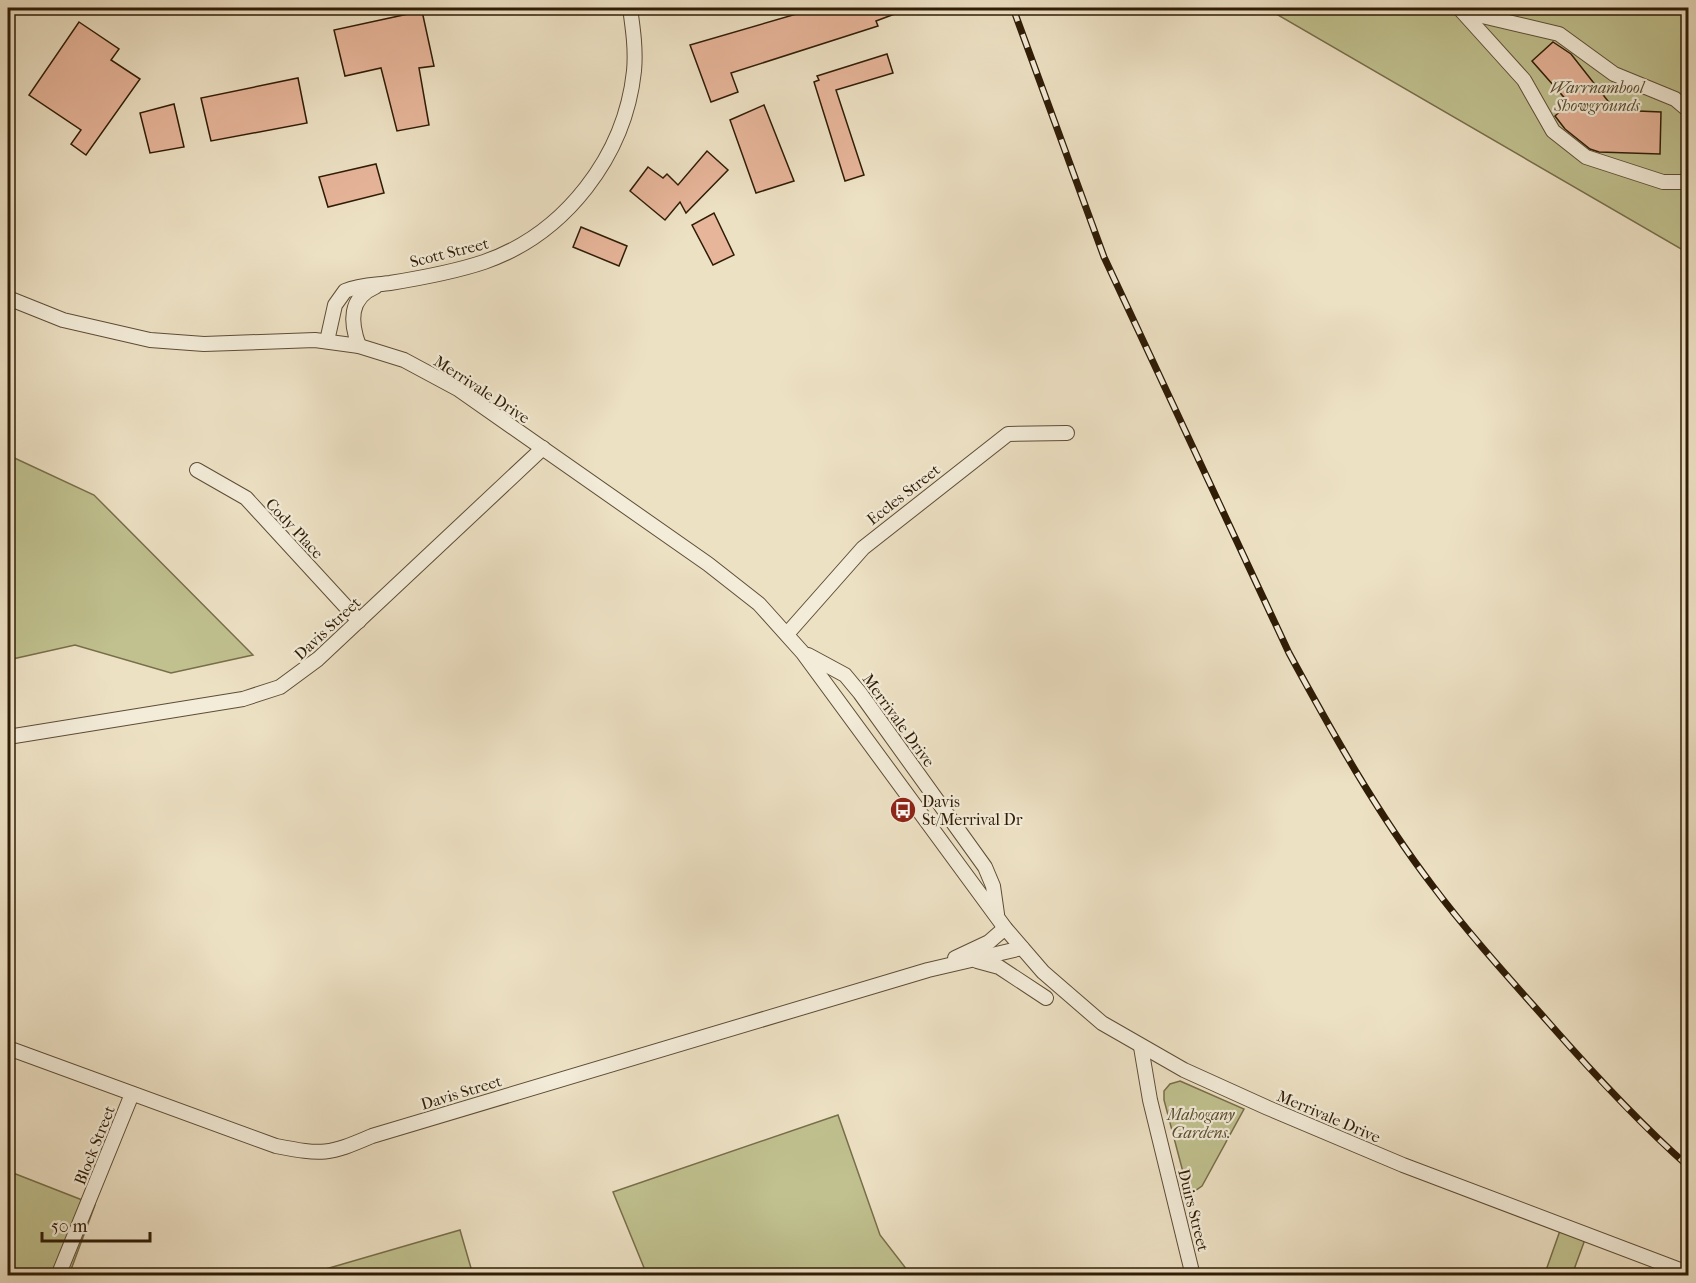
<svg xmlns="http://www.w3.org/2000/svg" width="1696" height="1283" font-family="'IM FELL French Canon',serif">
  <rect width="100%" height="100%" fill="#ede1c4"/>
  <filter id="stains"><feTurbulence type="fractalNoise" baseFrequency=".00333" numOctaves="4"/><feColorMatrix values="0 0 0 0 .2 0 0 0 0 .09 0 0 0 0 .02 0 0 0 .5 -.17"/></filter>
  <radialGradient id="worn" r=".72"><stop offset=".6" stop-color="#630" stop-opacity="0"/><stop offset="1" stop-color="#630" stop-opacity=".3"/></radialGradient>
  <!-- green -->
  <g fill="#c0c18f" stroke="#786e4a" stroke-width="1.5">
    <path d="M1266,8H1688V253Z"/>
    <path d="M8,455L94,495L253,655L171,673L75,645L8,660Z"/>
    <path d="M1180,1081L1244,1109L1202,1186L1189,1195L1164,1100V1091L1170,1084Z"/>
    <path d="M838,1115L880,1235L911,1275H647L613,1192Z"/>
    <path d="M8,1171L95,1205L69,1275H8Z"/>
    <path d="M1562,1225L1587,1234L1572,1275L1544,1276Z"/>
    <path d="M460,1230L473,1275H305Z"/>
  </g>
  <!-- building -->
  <g fill="#e7b59a" stroke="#2f1c06" stroke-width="1.5">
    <path d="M817,8L908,9L876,21L878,26L731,73L738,92L711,102L690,45Z"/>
    <path d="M422,11L434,66L419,68L429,125L397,131L381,68L345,76L334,30Z"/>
    <path d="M79,22L119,49L111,60L140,79L86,155L71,144L81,130L29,95Z"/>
    <path d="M1553,42L1571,54L1615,110L1661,112L1660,154L1599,152L1590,149L1565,129L1555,116L1569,103L1532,61Z"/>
    <path d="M887,54L893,73L836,90L864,175L845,181L814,82L819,80L817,76Z"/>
    <path d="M298,78L307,123L211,141L201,98Z"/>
    <path d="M174,104L184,147L150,153L140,113Z"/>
    <path d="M764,105L794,181L756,193L730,120Z"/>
    <path d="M707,151L728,170L686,213L680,202L665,220L630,191L648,167L663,178L667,174L678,185Z"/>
    <path d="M376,164L384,193L328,207L319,177Z"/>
    <path d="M714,213L734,255L713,265L692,225Z"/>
    <path d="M581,227L627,246L619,266L573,247Z"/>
  </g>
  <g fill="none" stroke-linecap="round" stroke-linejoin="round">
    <!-- minor casing -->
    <g stroke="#5e4d36" stroke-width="16">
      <g id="minor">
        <path d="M1459,8L1524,80L1553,131L1586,157L1663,182H1688"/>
        <path d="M1465,12L1559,34L1614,74L1675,99L1688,110"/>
        <path d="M8,298L63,320L150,340L204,344L315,340L359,346L404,360L458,389L708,564L759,604L803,653L1005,928L1043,972L1102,1023L1184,1070L1268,1108L1403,1165L1688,1273"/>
        <path d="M327,341L335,305L345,291C359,285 375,285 390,283C421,278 454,272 484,262C565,234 625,156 634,71C636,50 633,29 630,8"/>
        <path d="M359,346C350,322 349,298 375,287"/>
        <path d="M197,470L246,498L359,621"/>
        <path d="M787,634L863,548L1008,434L1067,433"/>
        <path d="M808,655L845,675L860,693L985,867L993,886L997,914"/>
        <path d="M8,737L243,699L280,687L318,659L543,448"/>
        <path d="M955,958L989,942L1005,928"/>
        <path d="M977,961L999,967L1046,998"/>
        <path d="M1141,1047L1150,1100L1193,1276"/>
        <path d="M8,1048L276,1146C323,1155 328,1155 372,1136L928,970L1022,948"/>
        <path d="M58,1276L132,1094"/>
      </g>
    </g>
    <!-- minor -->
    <use href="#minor" stroke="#f3ecd9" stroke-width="14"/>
    <!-- rail casing -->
    <g stroke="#2f1c06" stroke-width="7">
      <path id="rail" d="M1013,8L1104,257L1289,653C1332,732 1377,813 1432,885C1468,933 1509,978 1549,1023C1593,1073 1638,1122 1688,1166"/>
    </g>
    <!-- rail -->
    <use href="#rail" stroke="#f3ecd9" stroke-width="4.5" stroke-dasharray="14" stroke-linecap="butt"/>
  </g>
  <!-- icons -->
  <defs>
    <g id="bus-disc" transform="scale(1.35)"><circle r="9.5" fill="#8f2418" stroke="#f3ecd9"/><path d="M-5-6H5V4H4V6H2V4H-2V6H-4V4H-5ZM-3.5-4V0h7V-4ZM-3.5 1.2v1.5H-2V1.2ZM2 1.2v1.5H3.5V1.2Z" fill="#fff"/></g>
  </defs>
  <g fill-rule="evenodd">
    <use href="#bus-disc" x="903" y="810"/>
  </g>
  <g text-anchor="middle" stroke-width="4.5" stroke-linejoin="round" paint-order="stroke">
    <!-- park labels -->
    <g font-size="16" font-style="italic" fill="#5a4e2f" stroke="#f3ecd9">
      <text x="1597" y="93">Warrnambool<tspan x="1597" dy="18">Showgrounds</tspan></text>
      <text x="1201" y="1120">Mahogany<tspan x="1201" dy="18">Gardens.</tspan></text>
    </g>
    <!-- street labels -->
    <g font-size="16" fill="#2f1c06" stroke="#f3ecd9">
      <text transform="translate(449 252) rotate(-14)" y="6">Scott Street</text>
      <text transform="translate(482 389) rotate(33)" y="6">Merrivale Drive</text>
      <text transform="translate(903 494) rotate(-38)" y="6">Eccles Street</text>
      <text transform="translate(295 528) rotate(47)" y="6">Cody Place</text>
      <text transform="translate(327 628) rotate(-43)" y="6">Davis Street</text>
      <text transform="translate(899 720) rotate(54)" y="6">Merrivale Drive</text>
      <text transform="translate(461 1092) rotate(-17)" y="6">Davis Street</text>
      <text transform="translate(1329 1116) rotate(23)" y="6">Merrivale Drive</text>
      <text transform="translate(94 1145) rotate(-68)" y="6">Block Street</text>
      <text transform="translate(1194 1210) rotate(76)" y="6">Duirs Street</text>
    </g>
    <!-- poi labels -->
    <g font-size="16" fill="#2f1c06" stroke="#f3ecd9" text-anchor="start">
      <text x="922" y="807">Davis<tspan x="922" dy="18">St/Merrival Dr</tspan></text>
    </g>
  </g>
  <!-- margin -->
  <rect width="1696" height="1283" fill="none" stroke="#ede1c4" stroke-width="30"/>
  <rect x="9" y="9" width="1678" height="1265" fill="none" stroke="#2f1c06" stroke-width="3"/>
  <rect x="15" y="15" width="1666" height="1253" fill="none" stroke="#2f1c06" stroke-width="1.5"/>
  <!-- scale -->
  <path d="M42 1232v9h108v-9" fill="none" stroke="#2f1c06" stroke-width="3"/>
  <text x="51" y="1232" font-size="18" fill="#2f1c06" stroke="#f3ecd9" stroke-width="4.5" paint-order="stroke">50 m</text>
  <rect width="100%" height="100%" filter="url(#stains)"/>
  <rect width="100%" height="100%" fill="url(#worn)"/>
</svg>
